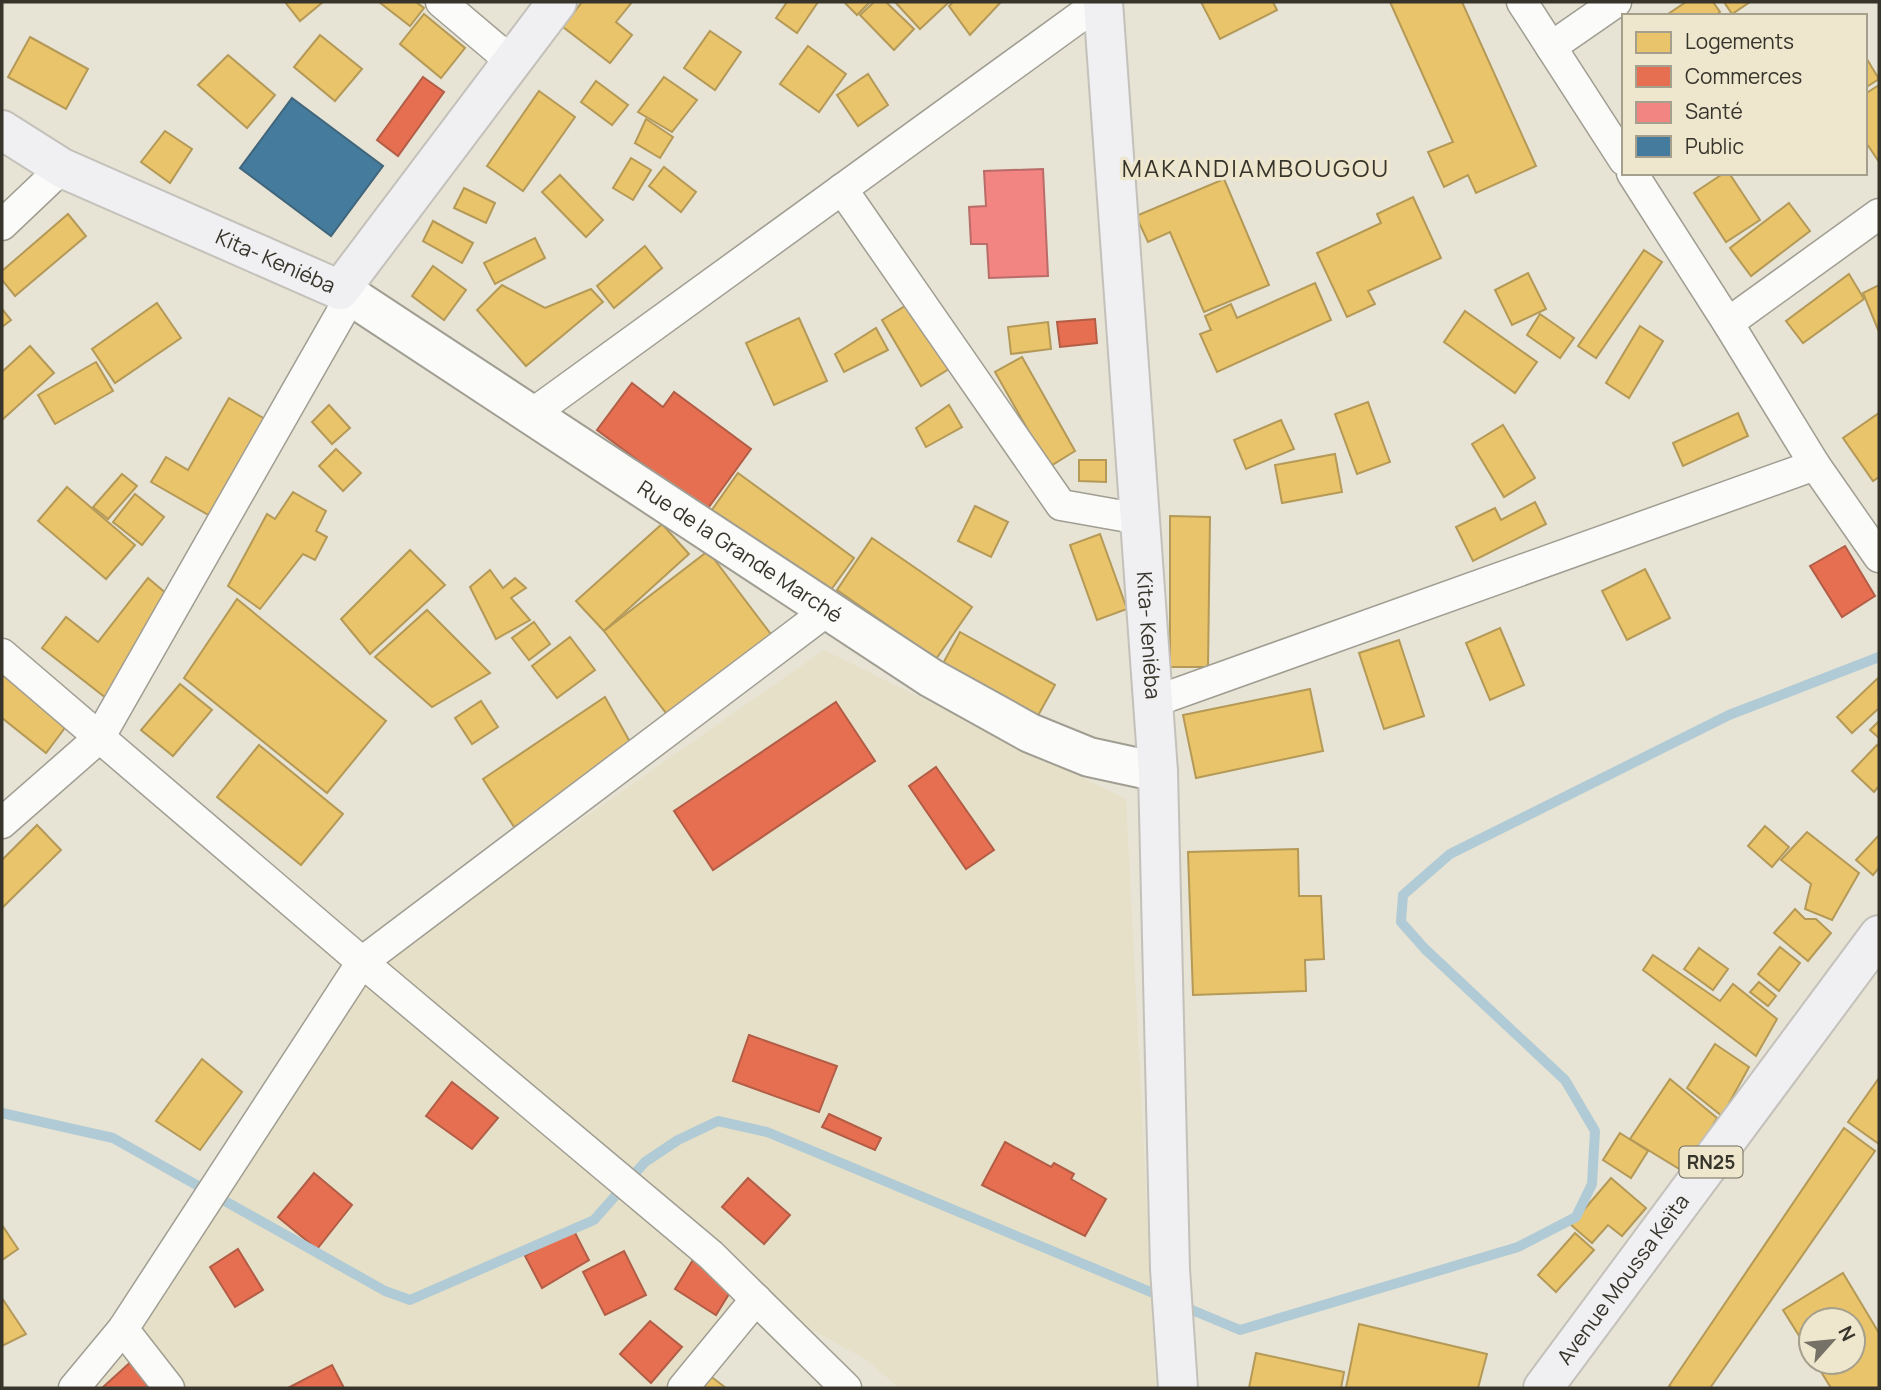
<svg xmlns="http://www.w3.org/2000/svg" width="1881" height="1390" font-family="Manrope,sans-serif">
  <rect width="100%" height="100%" fill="#e7e3d5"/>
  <!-- built -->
  <path fill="#e7e0c8" d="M824,650L1126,799L1156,1388H899L867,1360L756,1299L683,1388H76L372,966Z"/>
  <!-- homes -->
  <g fill="#e9c46a" stroke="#b49957" stroke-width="2">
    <path d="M285,2H323L300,21Z"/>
    <path d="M379,2H416L424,8L410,26Z"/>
    <path d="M582,2H632L616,22L632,35L610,63L563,27Z"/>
    <path d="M787,2H818L797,33L776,18Z"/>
    <path d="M844,2H870L857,15Z"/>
    <path d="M874,2H886L914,29L894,50L860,15Z"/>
    <path d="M895,2H949L920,29Z"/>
    <path d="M953,2H1001L970,35L949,6Z"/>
    <path d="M1201,2H1273L1277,10L1220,39Z"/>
    <path d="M1390,2H1462L1536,166L1476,193L1468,175L1444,187L1428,152L1453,142Z"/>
    <path d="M1686,2H1713L1720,12L1716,16H1665Z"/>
    <path d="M1724,2H1750L1732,14Z"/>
    <path d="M424,14L465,48L441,78L400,44Z"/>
    <path d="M710,31L741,52L715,90L684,68Z"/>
    <path d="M320,35L362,69L335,101L294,67Z"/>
    <path d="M30,37L88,69L66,109L8,77Z"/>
    <path d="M808,46L846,74L819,112L780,84Z"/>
    <path d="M228,55L275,95L247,128L198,85Z"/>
    <path d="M1865,56L1879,79L1865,88Z"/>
    <path d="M868,74L888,105L858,126L837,95Z"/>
    <path d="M664,77L697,100L672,132L638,112Z"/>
    <path d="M596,81L628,105L612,125L581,102Z"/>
    <path d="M1879,85V162L1865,141V94Z"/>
    <path d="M539,91L575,117L523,191L487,166Z"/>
    <path d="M646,119L673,137L660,158L635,143Z"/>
    <path d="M165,131L192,149L170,183L141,162Z"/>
    <path d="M631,158L651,170L633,200L613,188Z"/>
    <path d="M664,167L696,192L681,212L649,186Z"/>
    <path d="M1724,173H1729L1760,220L1726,242L1694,193Z"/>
    <path d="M560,175L603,220L586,237L542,192Z"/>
    <path d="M1224,179L1269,285L1204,312L1170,232L1148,242L1136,216Z"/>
    <path d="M464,188L495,203L486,223L454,208Z"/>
    <path d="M1413,197L1441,258L1368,291L1375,304L1347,317L1317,253L1381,223L1377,214Z"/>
    <path d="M1789,203L1810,231L1751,276L1730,248Z"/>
    <path d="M68,214L86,236L15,296L2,280V271Z"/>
    <path d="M433,221L473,243L462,263L423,241Z"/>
    <path d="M535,238L545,258L495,284L484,263Z"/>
    <path d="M645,246L662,268L614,308L597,286Z"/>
    <path d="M1644,250L1662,262L1596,358L1578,346Z"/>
    <path d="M433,266L466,290L444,320L412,296Z"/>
    <path d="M1528,273L1546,309L1512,325L1495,290Z"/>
    <path d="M1849,274L1864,299L1803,343L1786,321Z"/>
    <path d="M1315,283L1331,320L1217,372L1200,334L1211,330L1205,316L1231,304L1237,318Z"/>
    <path d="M502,285L545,308L591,289L603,302L526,366L477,310Z"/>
    <path d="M1879,285V332L1863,293Z"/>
    <path d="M915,300L954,366L921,386L882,320Z"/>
    <path d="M157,303L181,338L115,383L92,349Z"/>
    <path d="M2,309L11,320L2,327Z"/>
    <path d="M1465,311L1537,362L1515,393L1444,342Z"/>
    <path d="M1540,314L1574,338L1560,358L1527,335Z"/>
    <path d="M799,318L827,381L774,405L746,343Z"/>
    <path d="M1048,322L1051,349L1011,354L1008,327Z"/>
    <path d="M1640,326L1663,341L1629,398L1606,383Z"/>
    <path d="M876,328L888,350L844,372L835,354Z"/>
    <path d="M30,346L54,373L2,420V372Z"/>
    <path d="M1022,357L1075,451L1049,467L995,372Z"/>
    <path d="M96,362L113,391L55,424L38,395Z"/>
    <path d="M229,398L272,423L217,520L151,482L166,457L188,470Z"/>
    <path d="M1368,402L1390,462L1357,474L1335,414Z"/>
    <path d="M329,405L350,428L332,444L312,422Z"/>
    <path d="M949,405L962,427L926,447L916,428Z"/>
    <path d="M1738,413L1748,436L1683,466L1673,443Z"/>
    <path d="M1879,413V477L1873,481L1843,438Z"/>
    <path d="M1281,420L1294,449L1246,469L1234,440Z"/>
    <path d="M1503,425L1535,478L1504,497L1472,444Z"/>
    <path d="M336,449L361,473L343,491L319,466Z"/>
    <path d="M1335,454L1342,492L1282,503L1275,465Z"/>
    <path d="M1079,460H1106V482L1079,481Z"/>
    <path d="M738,473L854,558L825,598L709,514Z"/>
    <path d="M122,474L137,486L108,519L93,507Z"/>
    <path d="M67,487L135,545L106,579L38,521Z"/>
    <path d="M293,492L326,511L316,531L327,537L315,560L303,554L260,609L228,586L267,514L275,519Z"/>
    <path d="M135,494L164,517L142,545L113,522Z"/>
    <path d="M1535,502L1546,524L1473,561L1456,527L1495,508L1501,520Z"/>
    <path d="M975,506L1008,522L991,557L958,541Z"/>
    <path d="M1170,516L1210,517L1208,667H1170Z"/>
    <path d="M662,524L689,554L604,631L576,601Z"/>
    <path d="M1100,534L1127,609L1097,620L1070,545Z"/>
    <path d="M872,538L972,607L936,659L837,590Z"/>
    <path d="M410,550L445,585L370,654L341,619Z"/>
    <path d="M708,551L773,637L669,717L604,631Z"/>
    <path d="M1645,569L1670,618L1627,640L1602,591Z"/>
    <path d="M490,570L503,588L515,578L526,588L511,598L530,620L496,639L470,587Z"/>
    <path d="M148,578L175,601L106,698L42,648L66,617L98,642Z"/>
    <path d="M237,599L386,721L327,793L184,678Z"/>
    <path d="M427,610L490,673L432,707L375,657Z"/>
    <path d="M534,622L550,644L529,660L512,638Z"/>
    <path d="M1500,628L1524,685L1490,700L1466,643Z"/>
    <path d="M960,632L1055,685L1035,721L940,669Z"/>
    <path d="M570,637L595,670L557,698L532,666Z"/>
    <path d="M1399,640L1424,716L1384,729L1359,653Z"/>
    <path d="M2,674L67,725L46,753L2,718Z"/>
    <path d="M1878,678L1879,708L1852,733L1837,717Z"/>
    <path d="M180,684L212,710L173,756L141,730Z"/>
    <path d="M1310,689L1323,751L1196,778L1183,715Z"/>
    <path d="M605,697L635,751L514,827L483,779Z"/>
    <path d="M481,701L498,727L472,744L455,718Z"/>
    <path d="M1879,721V738L1870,730Z"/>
    <path d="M259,745L343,814L301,865L217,797Z"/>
    <path d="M1877,745L1879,747V786L1874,792L1852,771Z"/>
    <path d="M37,825L61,850L2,908V860Z"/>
    <path d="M1765,826L1789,847L1772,867L1748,846Z"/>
    <path d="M1807,832L1859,873L1832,920L1805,909L1811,884L1781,860Z"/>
    <path d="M1879,835V868L1873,875L1856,860Z"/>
    <path d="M1298,849L1299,896H1321L1324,959L1305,960L1306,991L1193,995L1188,852Z"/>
    <path d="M1795,909L1805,919H1816L1831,933L1808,961L1774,933Z"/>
    <path d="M1780,947L1800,963L1779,991L1758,974Z"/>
    <path d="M1699,948L1728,969L1713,990L1684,969Z"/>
    <path d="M1653,955L1720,1001L1733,984L1777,1019L1756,1056L1643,970Z"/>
    <path d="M1759,982L1776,996L1768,1006L1750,992Z"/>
    <path d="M1715,1044L1749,1067L1722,1116L1687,1088Z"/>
    <path d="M202,1059L242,1092L200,1150L156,1121Z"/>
    <path d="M1879,1078V1144L1848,1122Z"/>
    <path d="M1670,1079L1717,1118L1686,1173L1630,1139Z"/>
    <path d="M1844,1128L1875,1151L1710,1388H1673L1669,1386Z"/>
    <path d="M1620,1133L1648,1151L1631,1178L1603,1160Z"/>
    <path d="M1611,1178L1646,1208L1622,1236L1608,1225L1592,1243L1571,1225Z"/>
    <path d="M2,1225L18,1249L2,1260Z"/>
    <path d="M1575,1233L1594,1250L1556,1292L1538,1275Z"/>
    <path d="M1843,1273L1879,1333V1388H1831L1815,1362H1853V1320H1811V1355L1783,1310Z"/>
    <path d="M2,1298L26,1334L2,1346Z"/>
    <path d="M1359,1324L1487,1354L1478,1388H1346Z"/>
    <path d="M1256,1353L1344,1372L1341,1388H1249Z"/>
    <path d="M705,1372L726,1388H691Z"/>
  </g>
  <!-- shops -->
  <g fill="#e76f51" stroke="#b25d46" stroke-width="2">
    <path d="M423,77L444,92L398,156L377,140Z"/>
    <path d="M1095,319L1097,343L1060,347L1057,322Z"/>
    <path d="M632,383L663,407L674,392L751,449L706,511L597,430Z"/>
    <path d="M1845,546L1875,596L1842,617L1810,566Z"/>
    <path d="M836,702L875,761L713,870L674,811Z"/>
    <path d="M936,767L994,850L966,869L909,786Z"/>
    <path d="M749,1035L837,1066L819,1112L733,1081Z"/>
    <path d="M452,1082L498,1118L472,1149L426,1116Z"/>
    <path d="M829,1114L881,1138L875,1150L822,1127Z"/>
    <path d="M1005,1142L1051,1167L1054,1163L1074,1174L1071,1179L1106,1199L1085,1236L982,1185Z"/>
    <path d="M314,1173L352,1205L317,1249L278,1217Z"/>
    <path d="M748,1178L790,1215L764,1244L722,1207Z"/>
    <path d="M573,1229L589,1260L542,1288L525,1256Z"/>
    <path d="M238,1249L263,1290L235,1307L210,1267Z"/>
    <path d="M624,1251L646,1295L605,1315L583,1272Z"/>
    <path d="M696,1255L737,1281L716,1315L675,1289Z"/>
    <path d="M650,1321L682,1347L651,1383L620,1354Z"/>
    <path d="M134,1359L156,1388H102Z"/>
    <path d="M332,1365L344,1388H288Z"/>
  </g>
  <!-- health -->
  <path fill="#f28482" stroke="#ba6c68" stroke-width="2" d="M1043,169L1048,276L989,278L987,244H971L969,207L986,206L984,171Z"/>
  <!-- public -->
  <path fill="#457b9d" stroke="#41667b" stroke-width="2" d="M292,98L383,166L331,236L240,168Z"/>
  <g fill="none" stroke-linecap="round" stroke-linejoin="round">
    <!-- stream -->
    <g stroke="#b0cbd5" stroke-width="10">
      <path d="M2,1113L113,1138L385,1291L410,1300L594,1220L645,1162L678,1140L718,1121L767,1132L1165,1298"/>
      <path d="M1180,1305L1240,1330L1518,1247L1576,1217L1592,1184L1595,1131L1565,1080L1425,949L1401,922L1403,895L1450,854L1729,715L1879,657"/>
    </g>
    <!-- street casing -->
    <g stroke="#a09d92" stroke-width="33">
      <g id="street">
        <path d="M441,2L512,62"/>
        <path d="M1522,2L1624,160"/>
        <path d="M1551,47L1616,2"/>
        <path d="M1632,173L1728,323L1815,465L1879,557"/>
        <path d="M842,189L1061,505L1140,519"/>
        <path d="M2,225L62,168"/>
        <path d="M1728,323L1879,214"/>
        <path d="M532,414L1100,2"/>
        <path d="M2,654L362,962L711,1255L846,1388"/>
        <path d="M1153,702L1815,465"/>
        <path d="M2,823L99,738L351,296"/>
        <path d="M123,1329L169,1388"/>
        <path d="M74,1388L123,1329L362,962L828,610"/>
        <path d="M683,1388L756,1299"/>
      </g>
    </g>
    <!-- secondary casing -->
    <g stroke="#a09d92" stroke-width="42">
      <g id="secondary">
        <path id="s1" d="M340,290L351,296L931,678L1030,733L1089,757L1158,772"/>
      </g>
    </g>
    <!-- primary casing -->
    <g stroke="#c3c1ba" stroke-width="42">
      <g id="primary">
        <path id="s2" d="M1103,2L1158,772L1170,1269L1178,1388"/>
        <path id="s3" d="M2,130L62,168L340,290L557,2"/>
        <path id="s4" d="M1543,1388L1879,935"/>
      </g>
    </g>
    <!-- street -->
    <use href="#street" stroke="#fbfbf9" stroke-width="30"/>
    <!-- secondary -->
    <use href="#secondary" stroke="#fbfbf9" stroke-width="38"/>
    <!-- primary -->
    <use href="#primary" stroke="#f0eff1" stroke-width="38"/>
  </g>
  <g text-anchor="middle" stroke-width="7" stroke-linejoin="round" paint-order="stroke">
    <!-- shield labels -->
    <rect fill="#eee7ce" stroke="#6e6a5c" stroke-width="2" x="1679.5" y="1146.5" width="63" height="31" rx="5"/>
    <g font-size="19" font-weight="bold" fill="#37342b">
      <text x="1711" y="1169">RN25</text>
    </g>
    <!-- street labels -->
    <g font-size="21" fill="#37342b" stroke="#eee7ce">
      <text dy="7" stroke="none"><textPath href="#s3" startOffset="304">Kita- Keniéba</textPath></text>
      <text dy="7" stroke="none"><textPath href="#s1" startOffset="478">Rue de la Grande Marché</textPath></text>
      <text dy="7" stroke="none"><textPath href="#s2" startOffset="635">Kita- Keniéba</textPath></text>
      <text dy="7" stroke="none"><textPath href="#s4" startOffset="135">Avenue Moussa Keïta</textPath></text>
    </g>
    <!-- quarter labels -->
    <g font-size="24" letter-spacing="2" fill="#37342b" stroke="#eee7ce">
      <text x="1256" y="177">MAKANDIAMBOUGOU</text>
    </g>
  </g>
  <!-- border -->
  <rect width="1881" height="1390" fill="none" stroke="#37342b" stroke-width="7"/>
  <!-- legend -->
  <rect x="1622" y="14" width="245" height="161" fill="#eee7ce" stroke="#a59f8d" stroke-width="2"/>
  <rect x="1636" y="32" width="35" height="21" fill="#e9c46a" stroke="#a59f8d" stroke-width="2"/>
  <text x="1685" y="49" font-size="21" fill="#37342b">Logements</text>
  <rect x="1636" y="66" width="35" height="21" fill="#e76f51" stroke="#a59f8d" stroke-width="2"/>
  <text x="1685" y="84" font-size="21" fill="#37342b">Commerces</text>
  <rect x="1636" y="102" width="35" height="21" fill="#f28482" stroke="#a59f8d" stroke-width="2"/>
  <text x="1685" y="119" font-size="21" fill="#37342b">Santé</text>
  <rect x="1636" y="136" width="35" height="21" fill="#457b9d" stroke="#a59f8d" stroke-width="2"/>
  <text x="1685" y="154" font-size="21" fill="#37342b">Public</text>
  <!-- north arrow -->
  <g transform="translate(1832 1341) rotate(63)"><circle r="33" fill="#eee7ce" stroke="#a59f8d" stroke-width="2"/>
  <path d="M0-5L12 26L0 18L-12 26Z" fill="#757166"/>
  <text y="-10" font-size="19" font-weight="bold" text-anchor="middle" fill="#37342b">N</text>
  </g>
</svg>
